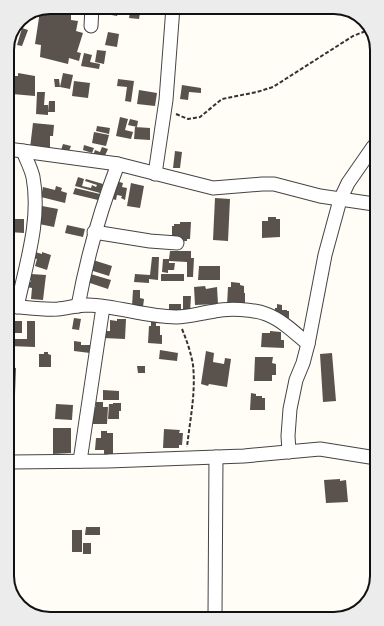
<svg xmlns="http://www.w3.org/2000/svg" width="384" height="626" font-family="Lora,serif">
  <rect width="100%" height="100%" fill="#fffdf5"/>
  <!-- building -->
  <g fill="#5a524d">
    <path d="M67,7H88L87,15L66,13Z"/>
    <path d="M107,7H119L117,16L106,14Z"/>
    <path d="M131,7H141L139,19L129,18Z"/>
    <path d="M48,8L71,15V20L78,21L76,31L83,33L77,52L81,53L79,61L69,58L68,64L40,57L41,45L35,44L40,11Z"/>
    <path d="M22,28L28,30L22,46L17,45Z"/>
    <path d="M108,32L119,34L117,47L105,45Z"/>
    <path d="M97,50L106,51L104,64L95,62Z"/>
    <path d="M84,53L92,55L90,62L100,64L99,69L81,66Z"/>
    <path d="M7,65H13L12,75H7Z"/>
    <path d="M18,73L35,76V96L12,94V76H18Z"/>
    <path d="M63,73L73,75L70,89L60,87Z"/>
    <path d="M54,79H59L60,87H55Z"/>
    <path d="M118,79L134,81L131,102L125,101L127,87L117,86Z"/>
    <path d="M74,81L90,83L88,98L72,96Z"/>
    <path d="M182,85L201,88V93L189,92L188,100L180,99Z"/>
    <path d="M139,90L157,93L155,106L137,104Z"/>
    <path d="M37,92H45L44,105H48V115L36,114Z"/>
    <path d="M49,101H55V112H48Z"/>
    <path d="M120,117L128,119L125,130L133,132L131,139L116,136Z"/>
    <path d="M130,119L138,121L137,127L128,125Z"/>
    <path d="M33,123L54,125L53,136H50V150L30,148Z"/>
    <path d="M97,126L110,128L109,134L96,131Z"/>
    <path d="M135,127L150,128V140L134,139Z"/>
    <path d="M94,132L109,135L106,146L92,143Z"/>
    <path d="M63,144L71,146L67,156L60,153Z"/>
    <path d="M84,145L94,148L92,153L83,150Z"/>
    <path d="M102,147L108,149L103,160L93,156L95,150L100,152Z"/>
    <path d="M175,151L182,152L180,168H173Z"/>
    <path d="M78,177L84,179L82,186L91,188L92,185L96,187L97,185L85,181L86,179L103,184L100,193L75,186Z"/>
    <path d="M116,181L123,183L122,187L127,188L125,200L121,198L122,196L117,195L116,200L109,198Z"/>
    <path d="M131,183L144,186L140,208L127,206Z"/>
    <path d="M56,186L62,188L61,191L67,193L65,203L41,197L43,187L55,190Z"/>
    <path d="M75,188L100,194L98,200L73,194Z"/>
    <path d="M215,198L230,199L228,241L213,240Z"/>
    <path d="M42,206L58,209L54,227L39,224Z"/>
    <path d="M268,217H276V219H280V237L262,238V221H268Z"/>
    <path d="M8,219H24V233L9,232Z"/>
    <path d="M180,222H191L190,239H187V241H180V236H172V226H174V224H180Z"/>
    <path d="M67,225L85,229L83,237L65,233Z"/>
    <path d="M170,251H191V258H194L193,277H187V262L169,261V263H175L174,270H168V273L162,272L163,259H169Z"/>
    <path d="M35,252L42,254V252L51,255L47,270L35,266L37,259L33,258Z"/>
    <path d="M152,257H159L158,280L149,279V283L134,282L135,274L150,275Z"/>
    <path d="M93,260L112,266L109,276L90,270Z"/>
    <path d="M199,266H220V280H198Z"/>
    <path d="M87,273L111,280L108,289L84,281Z"/>
    <path d="M31,274L46,275L43,300L31,299L32,288L26,287V282H31Z"/>
    <rect x="161" y="274" width="23" height="7"/>
    <path d="M231,282L240,283V285L244,286V293H245V304L227,305L228,287H231Z"/>
    <path d="M205,286L206,289L217,287L218,304L195,305L194,287Z"/>
    <path d="M133,290H140V298L144,299L143,307L132,306Z"/>
    <path d="M183,296H191L190,312H183Z"/>
    <path d="M169,304H181V312L169,311Z"/>
    <path d="M277,304L282,305V310H287V311H289V318L274,317L275,308H277Z"/>
    <path d="M74,318L81,319L79,330L72,329Z"/>
    <path d="M117,319H126L125,339L103,338V331H110V320L117,321Z"/>
    <path d="M9,321H22V333H14L13,339H27V321H35V347L9,346Z"/>
    <path d="M151,322H156V326H160V335H162V344L148,343L149,326H151Z"/>
    <path d="M270,331L281,332V340H284V348L261,347L262,333H270Z"/>
    <path d="M74,341L81,342V345H91L90,353L74,351Z"/>
    <path d="M160,350L178,353L177,361L159,359Z"/>
    <path d="M206,351L214,353L213,362L224,364L225,358L231,359L227,387L209,384L208,386L201,384Z"/>
    <path d="M44,352H48V354L51,355V367H39V354H44Z"/>
    <path d="M332,353L336,401L323,402L320,354Z"/>
    <path d="M255,357H273L272,363L276,364V375H272V381H254Z"/>
    <path d="M137,366H145V373H138Z"/>
    <path d="M10,367L16,368L15,394H10Z"/>
    <path d="M103,390L119,391V400H103Z"/>
    <path d="M251,393L256,394V396H262V398H265V410H250Z"/>
    <path d="M96,402H103V407H108L107,424H91L92,407H96Z"/>
    <path d="M113,403H121V411H119V419H108L109,404H113Z"/>
    <path d="M56,404L73,405L72,420L55,419Z"/>
    <path d="M53,428H71V453L53,454Z"/>
    <path d="M164,429L180,430L179,433H183L182,445H179V448H163Z"/>
    <path d="M101,431H107V433H113V456H104V450H95L96,438H101Z"/>
    <path d="M340,479V481L346,480L348,502L326,503L324,480Z"/>
    <path d="M86,527H100V535H85Z"/>
    <rect x="72" y="530" width="10" height="22"/>
    <rect x="83" y="543" width="8" height="11"/>
  </g>
  <g fill="none" stroke-linecap="round" stroke-linejoin="round">
    <!-- street casing -->
    <g stroke="#444" stroke-width="15">
      <g id="street">
        <path d="M91,26L92,7"/>
        <path d="M8,149L118,164L213,188L262,184H274L320,196L374,204"/>
        <path d="M155,174L166,100L173,7"/>
        <path d="M94,232L150,241L177,243"/>
        <path d="M9,306C25,307 42,310 58,309C68,308 78,305 88,305C118,306 146,317 176,317C189,317 201,313 215,311C228,308 253,309 266,314C282,320 295,333 308,344"/>
        <path d="M78,306C87,257 100,211 118,164"/>
        <path d="M17,307C26,264 41,220 33,177C31,168 26,159 23,151"/>
        <path d="M289,452L288,436L290,409L296,380L303,363L308,344L325,255L340,200L348,183L373,147"/>
        <path d="M80,461L103,307"/>
        <path d="M10,462L108,461L244,456L320,449L376,458"/>
        <path d="M215,616L216,457"/>
      </g>
    </g>
    <!-- path -->
    <g stroke="#333" stroke-width="2" stroke-dasharray="4 2" stroke-linecap="butt">
      <path d="M176,114L188,119L200,117L222,99L257,92L273,87L353,36L371,29"/>
      <path d="M182,329C187,341 191,353 193,365C196,392 190,420 187,447"/>
    </g>
    <!-- street -->
    <use href="#street" stroke="#fff" stroke-width="13"/>
  </g>
  <!-- crop -->
  <path d="M0 0H384V626H0ZM50 14H334A36 36 0 0 1 370 50V576A36 36 0 0 1 334 612H50A36 36 0 0 1 14 576V50A36 36 0 0 1 50 14Z" fill="#ececec" fill-rule="evenodd"/>
  <path fill="none" stroke="#111" stroke-width="2" d="M50 14H334A36 36 0 0 1 370 50V576A36 36 0 0 1 334 612H50A36 36 0 0 1 14 576V50A36 36 0 0 1 50 14Z"/>
</svg>
